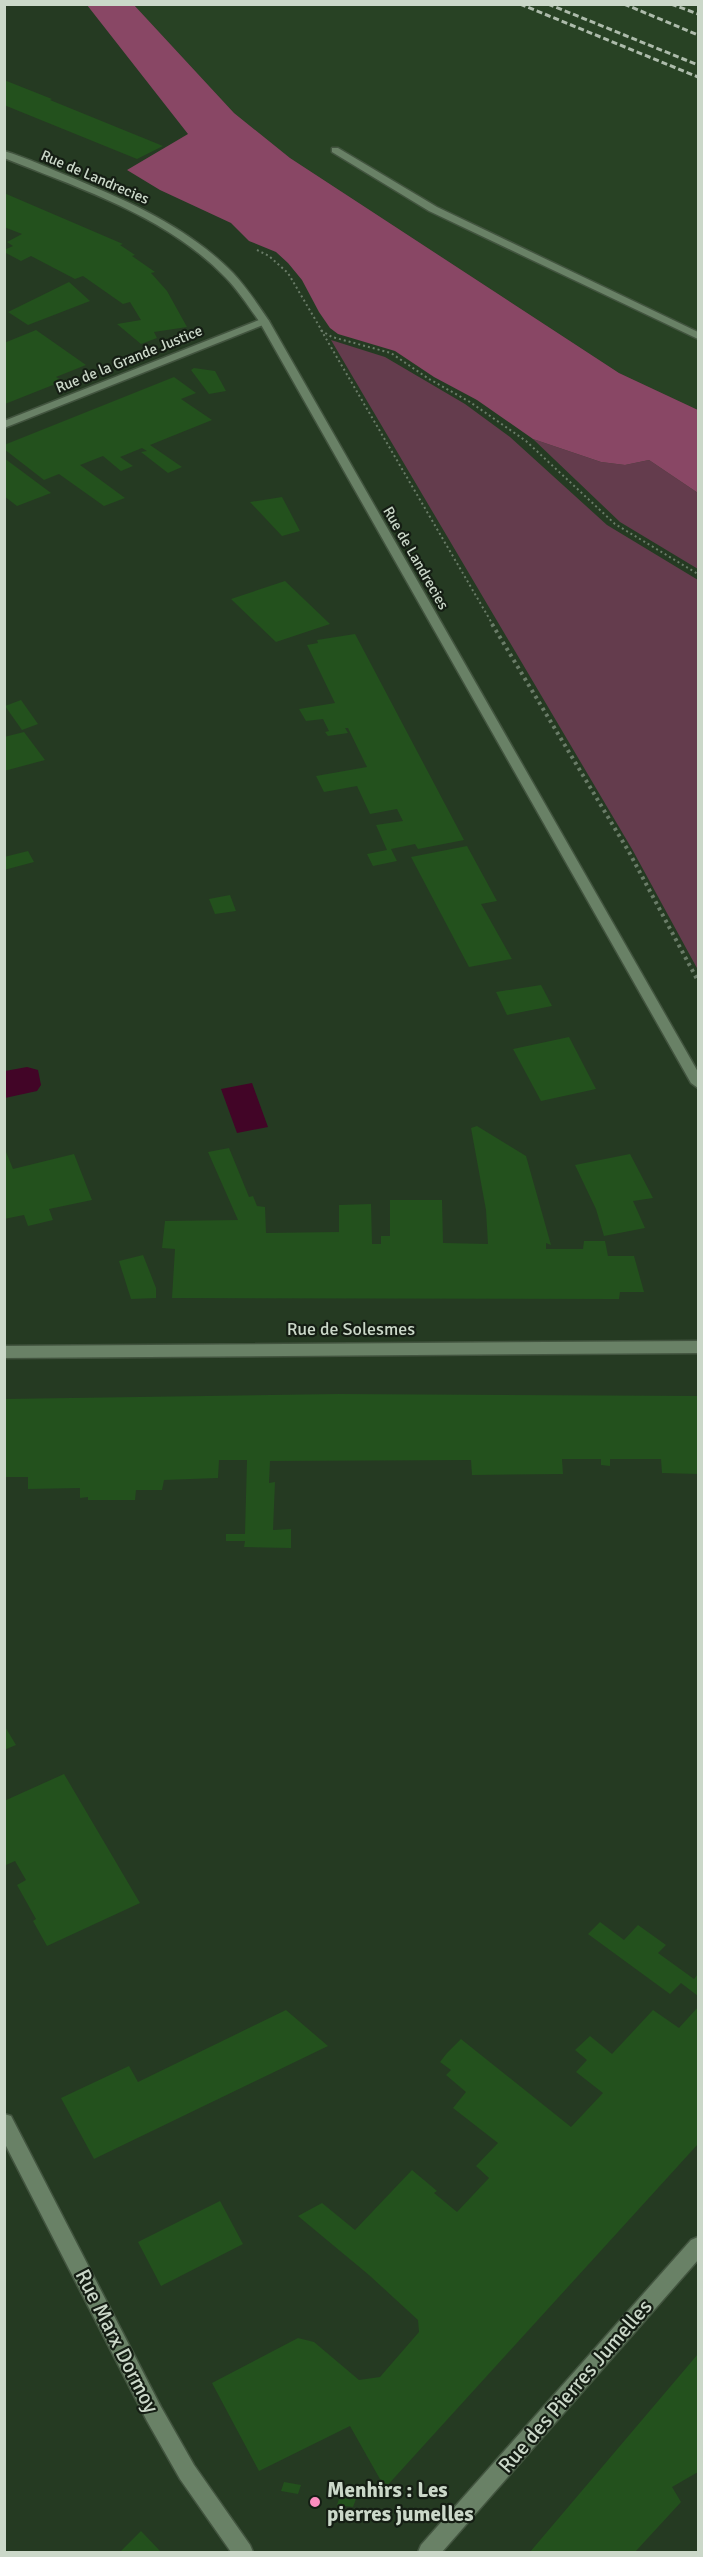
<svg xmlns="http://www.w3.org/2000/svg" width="703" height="2557" font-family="Signika,sans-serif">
  <rect width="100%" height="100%" fill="#253a22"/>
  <!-- built -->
  <path fill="#284224" d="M134,5H698V410L619,373L290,158L234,113Z"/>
  <!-- green -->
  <g fill="#643c4d">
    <path d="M331,340L385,357L465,404L510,437L607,525L698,580V970L632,849Z"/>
    <path d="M533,439L601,462L625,465L649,460L698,493V569L620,522Z"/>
  </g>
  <!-- forest -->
  <path fill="#894765" d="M87,5H134L234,113L290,158L619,373L698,410V493L649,460L625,465L601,462L533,439L477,400L434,377L395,351L338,334L330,328L319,312L302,280L288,263L276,252L249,241L231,223L160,190L127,170L188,134Z"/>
  <!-- water -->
  <g fill="#420527">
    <path d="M27,1067L38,1070L41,1085L37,1091L5,1098V1071Z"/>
    <path d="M252,1083L268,1127L237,1133L221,1089Z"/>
  </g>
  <!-- building -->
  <g fill="#23511d">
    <path d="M4,80L52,99L50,100L163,146L137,159L4,105Z"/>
    <path d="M4,193L123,244L120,245L135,255L132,256L155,272L151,273L167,291L187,327L154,332L157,338L141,344L117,324L141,320L130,302L123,304L83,276L75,279L31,256L21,261L4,252V250L13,246L7,242L22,234L4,227Z"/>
    <path d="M69,282L90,301L28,325L8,312Z"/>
    <path d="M36,330L86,365L56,377L63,381L5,404L4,343Z"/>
    <path d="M194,368L215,371L226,391L209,394L191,370Z"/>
    <path d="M174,377L196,393L181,399L212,420L150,445L182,467L168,473L141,452L147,451L142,448L120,457L133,466L121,471L103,456L80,465L125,498L104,506L59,474L44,480L4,449V445Z"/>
    <path d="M4,458L51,493L17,506L4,496Z"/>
    <path d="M282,497L300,531L282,536L250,502Z"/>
    <path d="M285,581L330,624L276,642L231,599Z"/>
    <path d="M355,634L364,651L464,840L418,849L415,844L391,849L397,861L373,866L367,854L387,850L376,825L403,821L397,809L370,814L357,786L324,792L316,776L367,767L348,728H345L348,733L328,736L325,732L329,731L323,719L306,721L299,709L335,703L307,645L318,643L317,640Z"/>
    <path d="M21,700L38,724L22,730L5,706Z"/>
    <path d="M24,732L45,760L4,771V737Z"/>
    <path d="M467,846L497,901L481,904L512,959L469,967L411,857Z"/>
    <path d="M28,851L34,862L4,870V857Z"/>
    <path d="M230,895L236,911L215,914L209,899Z"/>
    <path d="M541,985L552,1006L507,1015L496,992Z"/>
    <path d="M569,1037L596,1089L541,1101L513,1049Z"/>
    <path d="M477,1126L526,1156L551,1245L546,1243V1249H583L584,1241H605L608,1256H634L644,1292H620L619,1299L172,1298L175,1249L162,1248L165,1221L238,1220L208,1152L229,1148L249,1197L253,1196L257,1206L265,1207L266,1233L339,1232V1205L371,1204L372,1244H381V1236H390V1200H442L443,1243L488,1244L486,1210L471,1128Z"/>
    <path d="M4,1147L13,1169L74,1154L92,1200L49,1209L53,1220L28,1226L24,1215L4,1219Z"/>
    <path d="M630,1154L653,1198L633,1201L645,1228L604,1236L596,1209L575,1165Z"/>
    <path d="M143,1255L156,1288V1298L131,1299L119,1261Z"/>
    <path d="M338,1394L698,1396V1474L662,1473L661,1459H610V1466L601,1465V1459H562L563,1474L472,1475L471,1460L270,1461L269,1483L275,1482L273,1530L291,1529V1548L244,1547L245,1541H226V1534H245L247,1460H219L218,1478L164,1480L162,1490H136L135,1500H88V1497L80,1498V1488L28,1489V1477H4V1399Z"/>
    <path d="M4,1725L16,1745L4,1750Z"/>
    <path d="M64,1774L140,1903L47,1946L33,1921L36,1919L17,1885L26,1880L15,1861L6,1865L4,1862V1801Z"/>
    <path d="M600,1922L624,1940L638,1925L666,1945L658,1953L694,1979L698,1974V1996L681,1983L670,1994L588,1934Z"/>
    <path d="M698,2007V2144L385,2488L350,2426L259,2471L212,2383L298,2338L314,2342L359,2380L380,2377L419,2332L418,2320L369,2275L298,2216L322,2203L355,2230L412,2170L437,2191L434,2193L457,2212L489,2178L476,2166L498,2143L453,2108L466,2092L446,2075L451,2070L440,2062L447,2053L461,2039L571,2127L603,2093L576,2072L587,2060L575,2050L590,2036L612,2054L653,2010L679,2028Z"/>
    <path d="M286,2010L328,2046L94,2159L61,2098L129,2066L138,2082Z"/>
    <path d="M220,2201L243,2244L161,2286L138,2242Z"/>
    <path d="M698,2354V2472L672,2487L681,2502L635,2552H530Z"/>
    <path d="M284,2482L301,2485L298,2494L281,2491Z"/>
    <path d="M340,2496L356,2499L353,2507L337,2505Z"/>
    <path d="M141,2531L161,2552H120Z"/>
  </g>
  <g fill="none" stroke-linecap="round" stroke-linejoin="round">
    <!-- service casing -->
    <g stroke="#42543f" stroke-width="3">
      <path id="service" d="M332,148H338L437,207L698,332V339L429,211L332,152Z"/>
    </g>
    <!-- minor casing -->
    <g stroke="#42543f" stroke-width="3">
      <g id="minor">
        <path d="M264,318L269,321L268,323L4,428V421Z"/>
        <path d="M4,2114L11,2116L161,2407L194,2465L250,2545L253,2552H231L180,2479L147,2421L4,2142Z"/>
        <path d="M698,2237V2260L442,2552H418L421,2545L691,2240Z"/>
      </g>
    </g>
    <!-- secondary casing -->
    <g stroke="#42543f" stroke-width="3">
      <g id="secondary">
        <path d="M4,151C28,158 50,169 73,178C130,202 189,228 233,273C247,288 258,305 269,321L698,1072V1088L691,1083L259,321C248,306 238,290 225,277C166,216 81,189 4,158Z"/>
        <path d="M698,1341V1353L4,1358V1346Z"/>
      </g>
    </g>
    <!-- path-far1 -->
    <g stroke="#6a7c68" stroke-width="2" stroke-dasharray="2 3" stroke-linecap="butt">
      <path d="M257,250L269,256L288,273L322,331L332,337L391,353L429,379L470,402L526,441L615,524L698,574"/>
      <path d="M321,330L493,625"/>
    </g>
    <!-- path -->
    <path stroke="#6a7c68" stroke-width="4" stroke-dasharray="3 4" stroke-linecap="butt" d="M492,624L629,852L698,981"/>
    <!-- service -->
    <use href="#service" fill="#698166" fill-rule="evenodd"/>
    <!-- minor -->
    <use href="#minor" fill="#698166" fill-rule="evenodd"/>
    <!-- secondary -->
    <use href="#secondary" fill="#698166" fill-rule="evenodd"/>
    <!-- rail -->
    <g stroke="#adbbab" stroke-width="3" stroke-dasharray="6 3" stroke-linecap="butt">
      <path d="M520,4L698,77"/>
      <path d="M548,4L698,65"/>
      <path d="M624,4L698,35"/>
      <path d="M671,4L698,14"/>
    </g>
  </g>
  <!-- markers -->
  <circle fill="#fd8ec0" stroke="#151e14" stroke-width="2" cx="315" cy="2502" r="6"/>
  <g text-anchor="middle" stroke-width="4.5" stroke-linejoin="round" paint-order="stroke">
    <!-- far-street labels -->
    <g font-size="15" fill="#cbd8c9" stroke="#151e14">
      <text transform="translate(95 177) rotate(23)" y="5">Rue de Landrecies</text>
      <text transform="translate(129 359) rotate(-22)" y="5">Rue de la Grande Justice</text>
      <text transform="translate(416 558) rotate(60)" y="5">Rue de Landrecies</text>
    </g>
    <!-- street labels -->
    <g font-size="18" fill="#cbd8c9" stroke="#151e14">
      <text x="351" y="1335">Rue de Solesmes</text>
    </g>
    <!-- near-street labels -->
    <g font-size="21" fill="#cbd8c9" stroke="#151e14">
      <text transform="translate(117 2341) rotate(63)" y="7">Rue Marx Dormoy</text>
      <text transform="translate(575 2386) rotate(-49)" y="7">Rue des Pierres Jumelles</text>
    </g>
    <!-- near-poi labels -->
    <g font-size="21" font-weight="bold" fill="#cbd8c9" stroke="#151e14" text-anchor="start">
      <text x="327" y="2497">Menhirs : Les<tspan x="327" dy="24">pierres jumelles</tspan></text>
    </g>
  </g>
  <!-- border -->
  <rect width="703" height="2557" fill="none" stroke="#cbd8c9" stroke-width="12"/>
</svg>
